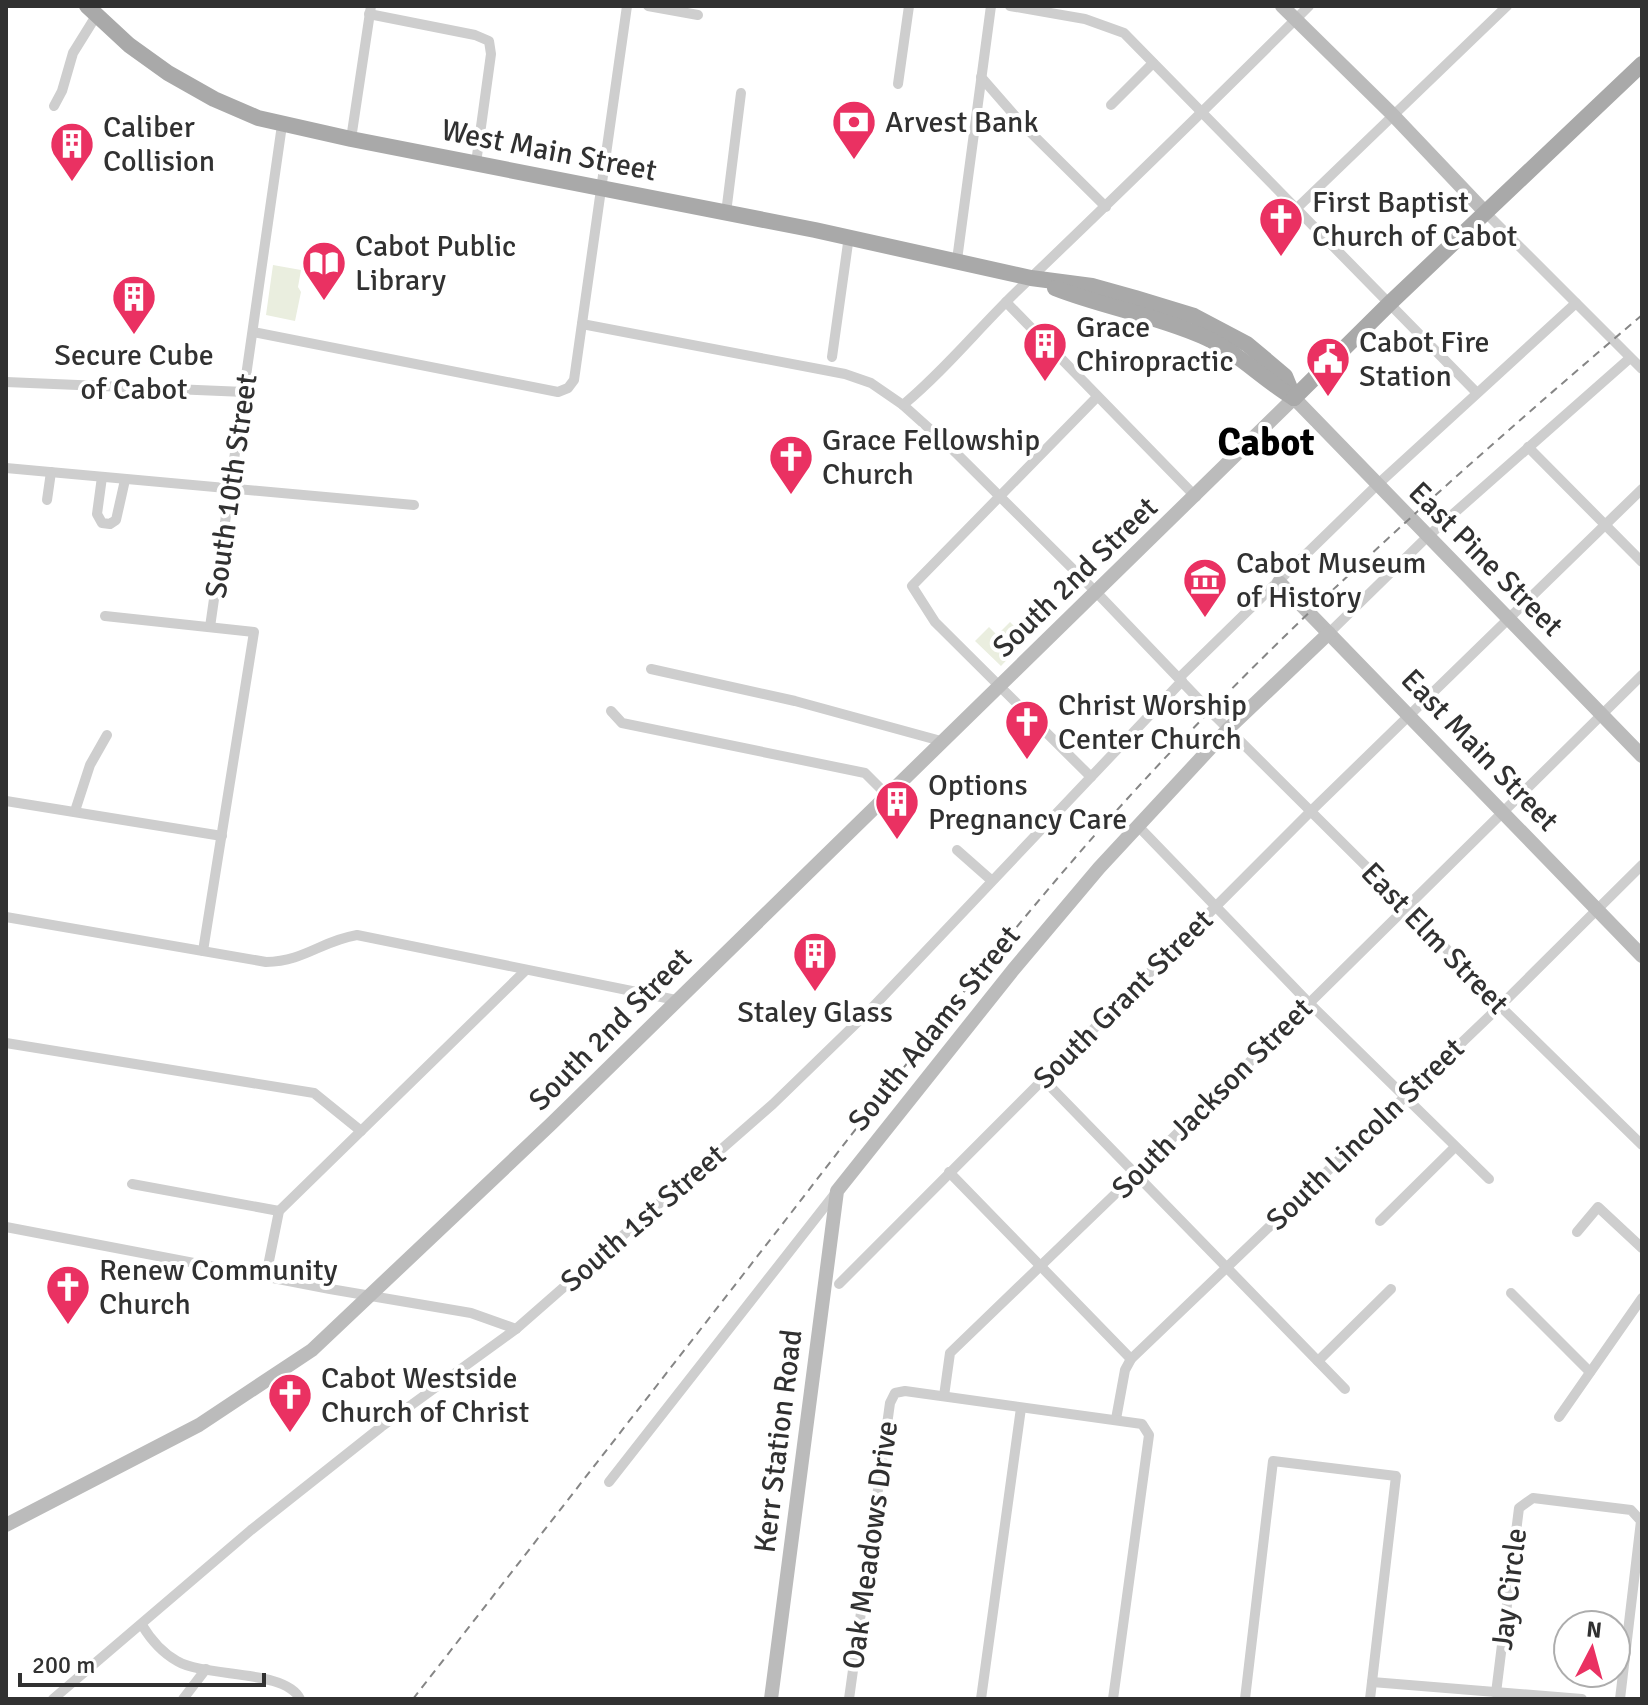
<svg xmlns="http://www.w3.org/2000/svg" width="1648" height="1705" font-family="Signika,sans-serif">
  <rect width="100%" height="100%" fill="#fff"/>
  <!-- green -->
  <g fill="#eaeedf">
    <path d="M273,265L301,270L298,287L301,292L295,321L266,315Z"/>
    <path d="M1010,622L1027,639L1001,666L975,641L989,627L997,635Z"/>
  </g>
  <g fill="none" stroke-linecap="round" stroke-linejoin="round">
    <!-- street -->
    <g stroke="#cecece" stroke-width="10">
      <path d="M648,6L698,15"/>
      <path d="M1010,6L1085,19L1124,33L1476,392"/>
      <path d="M1309,6C1212,103 1114,198 1015,293C977,330 944,371 903,405L952,449L1097,593L1210,711L1407,907L1500,1006L1642,1145"/>
      <path d="M369,14L475,35L489,41L491,54L476,163"/>
      <path d="M981,77L1022,124L1106,207"/>
      <path d="M898,84L909,6"/>
      <path d="M1111,105L1153,63"/>
      <path d="M54,106L62,91L73,53L96,16"/>
      <path d="M351,139L371,6"/>
      <path d="M1297,208L1507,6"/>
      <path d="M1485,212L1642,369"/>
      <path d="M726,213L741,93"/>
      <path d="M957,260L991,6"/>
      <path d="M1006,302L1196,497"/>
      <path d="M582,324L845,374L871,383L903,405"/>
      <path d="M253,332L558,392L568,388L574,380L627,6"/>
      <path d="M832,357L849,236"/>
      <path d="M6,382L245,392"/>
      <path d="M1528,447L1642,562"/>
      <path d="M6,468L414,505"/>
      <path d="M102,477L97,514L102,523L110,524L116,520L125,480"/>
      <path d="M47,500L51,472"/>
      <path d="M105,616L254,632L203,951"/>
      <path d="M210,627L282,125"/>
      <path d="M1329,633L1427,537L1630,358"/>
      <path d="M651,669L795,701L941,741"/>
      <path d="M1179,678L1377,485L1576,303"/>
      <path d="M611,711L622,723L865,773L887,795"/>
      <path d="M1091,777L935,622L912,586L1097,397"/>
      <path d="M6,801L222,836"/>
      <path d="M75,811L90,765L107,735"/>
      <path d="M1138,826L1308,1002L1489,1179"/>
      <path d="M957,850L991,880"/>
      <path d="M6,917L266,962C305,961 321,941 357,935L676,1000"/>
      <path d="M6,1043L314,1093L361,1131"/>
      <path d="M1043,1079L1345,1389"/>
      <path d="M949,1172L1131,1359"/>
      <path d="M132,1184L279,1211"/>
      <path d="M1380,1221L1455,1147"/>
      <path d="M6,1227L330,1289L471,1313L516,1329"/>
      <path d="M1577,1232L1598,1207L1642,1248"/>
      <path d="M266,1276L279,1211L525,971"/>
      <path d="M839,1284L1311,811L1642,489"/>
      <path d="M1511,1293L1590,1372"/>
      <path d="M1318,1361L1391,1289"/>
      <path d="M944,1396L950,1353L1136,1174L1642,675"/>
      <path d="M1559,1417L1642,1298"/>
      <path d="M1116,1419L1125,1370L1131,1359L1500,1006L1642,865"/>
      <path d="M609,1482L837,1191"/>
      <path d="M142,1625C151,1640 161,1652 177,1661C205,1678 286,1669 300,1699"/>
      <path d="M1372,1682L1582,1699"/>
      <path d="M1496,1693L1519,1508L1533,1498L1631,1510L1641,1521L1620,1699"/>
      <path d="M53,1699L251,1530L381,1427L516,1329L773,1104L871,1009L1182,681"/>
      <path d="M183,1699L206,1669"/>
      <path d="M849,1699L890,1403L895,1393L905,1391L1142,1424L1149,1435L1113,1699"/>
      <path d="M981,1699L1021,1408"/>
      <path d="M1245,1699L1273,1461L1396,1476L1370,1699"/>
    </g>
    <!-- secondary -->
    <g stroke="#bbb" stroke-width="14">
      <path d="M1282,6L1392,114L1485,212"/>
      <path d="M1279,582L1642,956"/>
      <path d="M6,1525L199,1425L312,1350L551,1124L1294,398L1642,756"/>
      <path d="M771,1699L837,1191L1013,970L1099,868L1229,728L1329,633"/>
    </g>
    <!-- primary -->
    <g stroke="#a9a9a9" stroke-width="16">
      <path d="M87,6L129,45L168,73L214,99L258,118L351,139L815,230L1031,278L1092,286L1135,298L1194,316L1247,344L1285,376L1294,398"/>
      <path d="M1055,288C1103,307 1155,315 1202,336C1237,351 1262,379 1294,398"/>
      <path d="M1294,398L1390,303L1642,64"/>
    </g>
    <!-- rail -->
    <path stroke="#868686" stroke-width="2" stroke-dasharray="8 6" stroke-linecap="butt" d="M413,1699C539,1537 665,1375 791,1213C892,1082 992,952 1101,828C1267,641 1453,476 1642,315"/>
  </g>
  <!-- icons -->
  <defs>
    <g id="bank-pin" transform="scale(2.3)"><path d="M0 17L-7.5 6A9.5 9.5 0 1 1 7.5 6Z" fill="#ea3162" stroke="#fff"/><path d="M-6-4H6V4H-6ZM0-2.3a2.3 2.3 0 1 0 0 4.6a2.3 2.3 0 1 0 0-4.6Z" fill="#fff"/></g>
    <g id="building-pin" transform="scale(2.3)"><path d="M0 17L-7.5 6A9.5 9.5 0 1 1 7.5 6Z" fill="#ea3162" stroke="#fff"/><path d="M-4-6H4V6H1V3H-1V6H-4ZM-2.5-4.3h1.7v1.8h-1.7ZM.8-4.3h1.7v1.8H.8ZM-2.5-1h1.7V.8h-1.7ZM.8-1h1.7V.8H.8Z" fill="#fff"/></g>
    <g id="church-pin" transform="scale(2.3)"><path d="M0 17L-7.5 6A9.5 9.5 0 1 1 7.5 6Z" fill="#ea3162" stroke="#fff"/><path d="M-1.2-6h2.4v3.5h3.3v2.4h-3.3V6h-2.4V-.1h-3.3v-2.4h3.3Z" fill="#fff"/></g>
    <g id="library-pin" transform="scale(2.3)"><path d="M0 17L-7.5 6A9.5 9.5 0 1 1 7.5 6Z" fill="#ea3162" stroke="#fff"/><path d="M-6-4Q-3-5.5-.7-3.5V5Q-3 3-6 4ZM6-4Q3-5.5 .7-3.5V5Q3 3 6 4Z" fill="#fff"/></g>
    <g id="civic-pin" transform="scale(2.3)"><path d="M0 17L-7.5 6A9.5 9.5 0 1 1 7.5 6Z" fill="#ea3162" stroke="#fff"/><path d="M-.6-6.5H3V-4.5H.6V-3L4-1V1h2V6H-6V1h2V-1L-.6-3ZM-1.2 2.5V6h2.4V2.5Z" fill="#fff"/></g>
    <g id="museum-pin" transform="scale(2.3)"><path d="M0 17L-7.5 6A9.5 9.5 0 1 1 7.5 6Z" fill="#ea3162" stroke="#fff"/><path d="M0-6L6-3V-2H-6V-3ZM-5-1h2V3h-2ZM-1-1h2V3h-2ZM3-1h2V3H3ZM-6 4H6V6H-6Z" fill="#fff"/></g>
  </defs>
  <g fill-rule="evenodd">
    <use href="#bank-pin" x="854" y="122"/>
    <use href="#building-pin" x="72" y="144"/>
    <use href="#church-pin" x="1281" y="219"/>
    <use href="#library-pin" x="324" y="263"/>
    <use href="#building-pin" x="134" y="297"/>
    <use href="#building-pin" x="1045" y="344"/>
    <use href="#civic-pin" x="1328" y="359"/>
    <use href="#church-pin" x="791" y="457"/>
    <use href="#museum-pin" x="1205" y="580"/>
    <use href="#church-pin" x="1027" y="722"/>
    <use href="#building-pin" x="897" y="802"/>
    <use href="#building-pin" x="815" y="954"/>
    <use href="#church-pin" x="68" y="1287"/>
    <use href="#church-pin" x="290" y="1395"/>
  </g>
  <g text-anchor="middle" stroke-width="8" stroke-linejoin="round" paint-order="stroke">
    <!-- poi labels -->
    <g font-size="30" fill="#313131" stroke="#fff" text-anchor="start">
      <text x="885" y="132">Arvest Bank</text>
      <text x="103" y="137">Caliber<tspan x="103" dy="34">Collision</tspan></text>
      <text x="1312" y="212">First Baptist<tspan x="1312" dy="34">Church of Cabot</tspan></text>
      <text x="355" y="256">Cabot Public<tspan x="355" dy="34">Library</tspan></text>
      <text x="1076" y="337">Grace<tspan x="1076" dy="34">Chiropractic</tspan></text>
      <text x="1359" y="352">Cabot Fire<tspan x="1359" dy="34">Station</tspan></text>
      <text x="134" y="365" text-anchor="middle">Secure Cube<tspan x="134" dy="34">of Cabot</tspan></text>
      <text x="822" y="450">Grace Fellowship<tspan x="822" dy="34">Church</tspan></text>
      <text x="1236" y="573">Cabot Museum<tspan x="1236" dy="34">of History</tspan></text>
      <text x="1058" y="715">Christ Worship<tspan x="1058" dy="34">Center Church</tspan></text>
      <text x="928" y="795">Options<tspan x="928" dy="34">Pregnancy Care</tspan></text>
      <text x="815" y="1022" text-anchor="middle">Staley Glass</text>
      <text x="99" y="1280">Renew Community<tspan x="99" dy="34">Church</tspan></text>
      <text x="321" y="1388">Cabot Westside<tspan x="321" dy="34">Church of Christ</tspan></text>
    </g>
    <!-- street labels -->
    <g font-size="30" fill="#313131" stroke="#fff">
      <text transform="translate(549 150) rotate(11)" y="10">West Main Street</text>
      <text transform="translate(231 486) rotate(-82)" y="10">South 10th Street</text>
      <text transform="translate(1486 559) rotate(45)" y="10">East Pine Street</text>
      <text transform="translate(1075 577) rotate(-44)" y="10">South 2nd Street</text>
      <text transform="translate(1480 750) rotate(46)" y="10">East Main Street</text>
      <text transform="translate(1435 938) rotate(46)" y="10">East Elm Street</text>
      <text transform="translate(1123 999) rotate(-45)" y="10">South Grant Street</text>
      <text transform="translate(934 1028) rotate(-51)" y="10">South Adams Street</text>
      <text transform="translate(610 1029) rotate(-45)" y="10">South 2nd Street</text>
      <text transform="translate(1212 1098) rotate(-45)" y="10">South Jackson Street</text>
      <text transform="translate(1365 1134) rotate(-44)" y="10">South Lincoln Street</text>
      <text transform="translate(643 1218) rotate(-41)" y="10">South 1st Street</text>
      <text transform="translate(778 1441) rotate(-83)" y="10">Kerr Station Road</text>
      <text transform="translate(870 1545) rotate(-82)" y="10">Oak Meadows Drive</text>
      <text transform="translate(1509 1589) rotate(-83)" y="10">Jay Circle</text>
    </g>
    <!-- district labels -->
    <g font-size="38" font-weight="bold" fill="#000" stroke="#fff">
      <text x="1266" y="455">Cabot</text>
    </g>
  </g>
  <!-- border -->
  <rect width="1648" height="1705" fill="none" stroke="#313131" stroke-width="16"/>
  <!-- north arrow -->
  <g transform="translate(1592 1649) rotate(6)"><circle r="38" fill="#ffffff" stroke="#adadad" stroke-width="2"/>
  <path d="M0-6L14 30L0 20L-14 30Z" fill="#ea3162"/>
  <text y="-12" font-size="22" font-weight="bold" text-anchor="middle" fill="#313131">N</text>
  </g>
  <!-- scale -->
  <path d="M20 1673v12h244v-12" fill="none" stroke="#313131" stroke-width="4"/>
  <text x="32" y="1673" font-size="24" fill="#313131" stroke="#ffffff" stroke-width="6" paint-order="stroke">200 m</text>
</svg>
